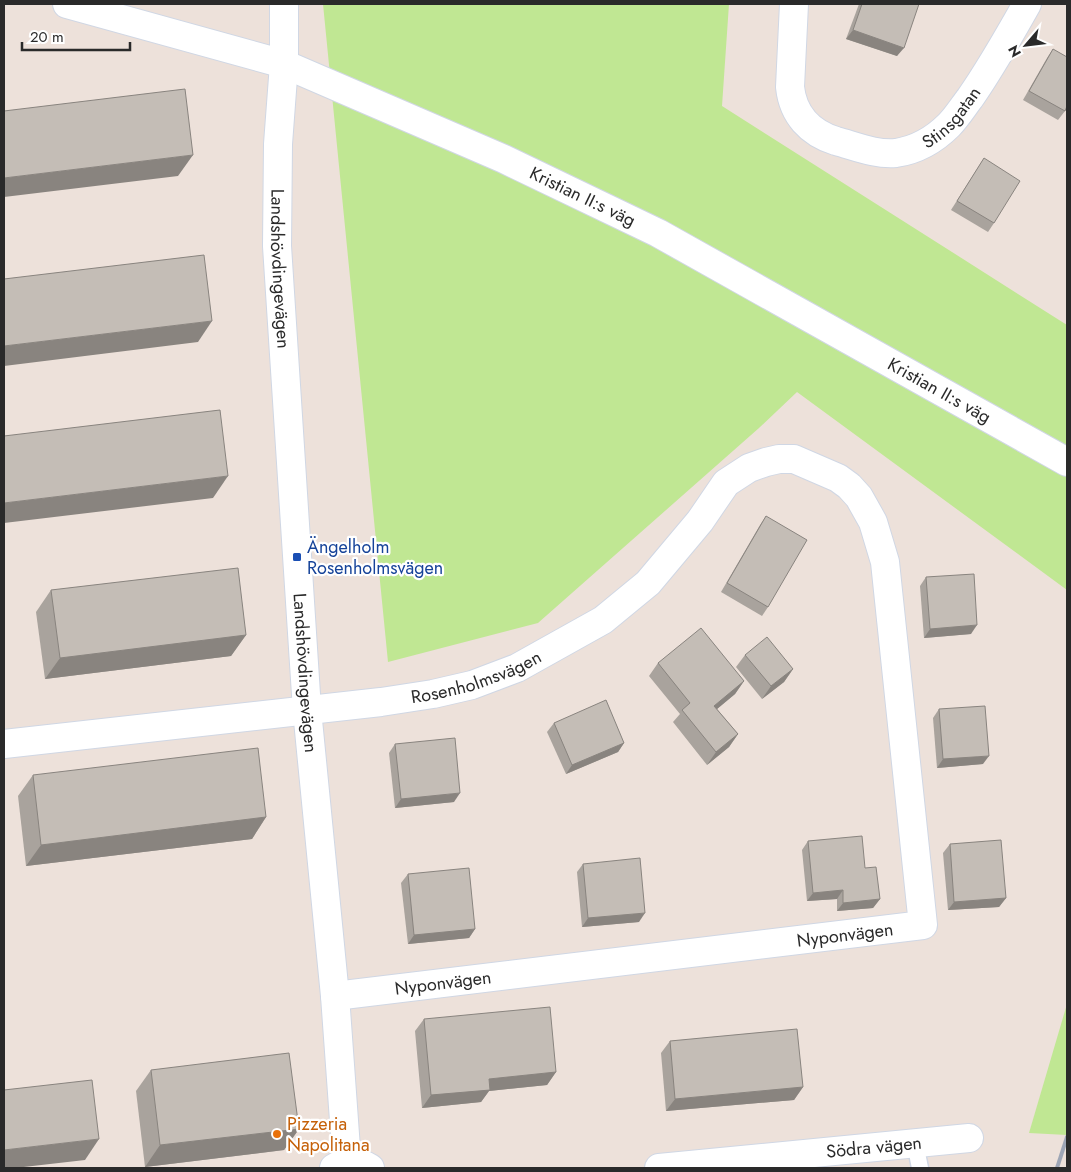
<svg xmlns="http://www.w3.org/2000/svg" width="1071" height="1172" font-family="Jost,sans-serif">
  <rect width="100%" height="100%" fill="#ede1da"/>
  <!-- green -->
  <g fill="#c0e793">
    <path d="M323,4H729L722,106L1067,325V590L797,392L759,428L538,623L388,662Z"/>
    <path d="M1067,1004V1135L1029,1133Z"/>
  </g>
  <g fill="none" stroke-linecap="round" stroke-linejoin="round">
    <!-- lane casing -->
    <g stroke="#d0d7e4" stroke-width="19">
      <path id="lane" d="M915,1143L920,1168"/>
    </g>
    <!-- street casing -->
    <g stroke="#d0d7e4" stroke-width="30">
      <g id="street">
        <path id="s1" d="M794,4L790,87C793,115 810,133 836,141C855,146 876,155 896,153C916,150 935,139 949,125C957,117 963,107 970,98C991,68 1009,36 1027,4"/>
        <path d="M284,64V4"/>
        <path id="s2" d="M4,744L381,702L433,694L472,685L517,668L603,620L648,583L700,521L726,483L749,468L766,462L779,459H794L838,478L849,486L859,497L873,522L885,562L923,925L335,996"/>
        <path id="s3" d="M659,1168L969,1138"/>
      </g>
    </g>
    <!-- secondary casing -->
    <g stroke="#d0d7e4" stroke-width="30">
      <g id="secondary">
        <path id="s4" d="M67,4L284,64L504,159L658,233L1067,462"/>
        <path id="s5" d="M284,64L278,144L277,246L307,710L335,996L347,1162"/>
        <path d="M334,1168C346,1160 358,1161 370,1168"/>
      </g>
    </g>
    <!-- lane -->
    <use href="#lane" stroke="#fff" stroke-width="16"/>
    <!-- street -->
    <use href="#street" stroke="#fff" stroke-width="28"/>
    <!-- secondary -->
    <use href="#secondary" stroke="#fff" stroke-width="28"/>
    <!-- rail -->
    <path stroke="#9da5b5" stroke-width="4" d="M1057,1168L1067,1137"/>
  </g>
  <!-- wall -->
  <g fill="#a9a39d">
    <path d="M859,4H919L897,56L846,39Z"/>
    <path d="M1053,49L1065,111L1058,120L1023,100L1047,58Z"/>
    <path d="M984,158L994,223L988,232L951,210Z"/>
    <path d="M766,516L768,607L762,616L721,592L760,525Z"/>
    <path d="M926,577L971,634L924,638L920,586Z"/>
    <path d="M51,590L246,635L231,656L45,679L36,612Z"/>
    <path d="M745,655L793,669L784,682L762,699L736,667Z"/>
    <path d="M658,663L744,681L735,694L717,709L738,734L729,747L707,765L673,722L680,714L649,676Z"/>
    <path d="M939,709L983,764L937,768L933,718Z"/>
    <path d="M554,723L624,743L618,752L566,774L547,732Z"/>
    <path d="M395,744L454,802L395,808L389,753Z"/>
    <path d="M33,775L266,817L252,839L26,866L18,796Z"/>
    <path d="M808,841L865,868L880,899L873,908L837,911V899L807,901L802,850Z"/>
    <path d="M950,844L1006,898L999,907L948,910L943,853Z"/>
    <path d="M583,864L639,922L582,927L577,872Z"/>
    <path d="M408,874L475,929L469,938L408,944L401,883Z"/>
    <path d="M424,1019L556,1072L547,1085L489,1091L481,1102L422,1108L415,1031Z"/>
    <path d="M670,1041L803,1087L794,1100L666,1111L661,1053Z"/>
    <path d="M151,1070L299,1129L284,1150L145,1167L136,1091Z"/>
  </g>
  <!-- shaded-wall -->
  <g fill="#89847f">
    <path d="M853,30L904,48L897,56L846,39Z"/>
    <path d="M193,155L178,176L4,197V178Z"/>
    <path d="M212,321L198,342L4,366V346Z"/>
    <path d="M228,476L213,498L4,523V503Z"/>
    <path d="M977,625L971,634L924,638L930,629Z"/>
    <path d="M246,635L231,656L45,679L60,658Z"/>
    <path d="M793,669L784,682L762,699L771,686Z"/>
    <path d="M744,681L735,694L705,719L714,706Z"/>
    <path d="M738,734L729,747L707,765L716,752Z"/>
    <path d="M624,743L618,752L566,774L572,765Z"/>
    <path d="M989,756L983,764L937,768L943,759Z"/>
    <path d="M460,793L454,802L395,808L401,799Z"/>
    <path d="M266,817L252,839L26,866L41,845Z"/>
    <path d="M843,890L837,899L807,901L813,893Z"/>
    <path d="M1006,898L999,907L948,910L954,902Z"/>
    <path d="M880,899L873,908L837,911L843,903Z"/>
    <path d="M645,913L639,922L582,927L588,918Z"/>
    <path d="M475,929L469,938L408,944L414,935Z"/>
    <path d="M556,1072L547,1085L489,1091L481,1102L422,1108L431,1095L489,1079Z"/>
    <path d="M803,1087L794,1100L666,1111L675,1099Z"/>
    <path d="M299,1129L284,1150L145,1167L160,1145Z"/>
    <path d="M99,1139L85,1160L15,1168H4V1150Z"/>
  </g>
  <!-- building -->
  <g fill="#c4bdb6" stroke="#89847f">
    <path d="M862,4H919L904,48L853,30Z"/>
    <path d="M1053,49L1067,57V106L1065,111L1029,91Z"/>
    <path d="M185,89L193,155L4,178V111Z"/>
    <path d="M984,158L1020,181L994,223L957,201Z"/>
    <path d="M204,255L212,321L4,346V279Z"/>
    <path d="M220,410L228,476L4,503V436Z"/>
    <path d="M766,516L807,540L768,607L727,583Z"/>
    <path d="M238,568L246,635L60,658L51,590Z"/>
    <path d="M974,574L977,625L930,629L926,577Z"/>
    <path d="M701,628L744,681L714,706L738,734L716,752L682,710L690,703L658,663Z"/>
    <path d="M767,637L793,669L771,686L745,655Z"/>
    <path d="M606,700L624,743L572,765L554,723Z"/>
    <path d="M985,706L989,756L943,759L939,709Z"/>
    <path d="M455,738L460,793L401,799L395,744Z"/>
    <path d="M258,748L266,817L41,845L33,775Z"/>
    <path d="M862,836L865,868L876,867L880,899L843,903V890L813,893L808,841Z"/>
    <path d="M1001,840L1006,898L954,902L950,844Z"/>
    <path d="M640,858L645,913L588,918L583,864Z"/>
    <path d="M469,868L475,929L414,935L408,874Z"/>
    <path d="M550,1007L556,1072L489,1079L490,1090L431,1095L424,1019Z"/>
    <path d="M797,1029L803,1087L675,1099L670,1041Z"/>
    <path d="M289,1053L299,1129L160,1145L151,1070Z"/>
    <path d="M92,1080L99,1139L4,1150V1090Z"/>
  </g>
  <!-- markers -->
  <rect fill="#1a4fb4" stroke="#fff" stroke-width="2" x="292" y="552" width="10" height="10" rx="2.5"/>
  <circle fill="#e8710a" stroke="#fff" stroke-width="2" cx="277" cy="1134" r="5"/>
  <g text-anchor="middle" stroke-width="4.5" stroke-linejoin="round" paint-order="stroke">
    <!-- street labels -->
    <g font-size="18" fill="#2a2a2a" stroke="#fff">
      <text dy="6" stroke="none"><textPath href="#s1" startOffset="288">Stinsgatan</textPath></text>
      <text dy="6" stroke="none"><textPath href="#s4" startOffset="552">Kristian II:s väg</textPath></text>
      <text dy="6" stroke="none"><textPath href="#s5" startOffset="205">Landshövdingevägen</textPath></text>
      <text dy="6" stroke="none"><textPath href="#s4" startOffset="958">Kristian II:s väg</textPath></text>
      <text dy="6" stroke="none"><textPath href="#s5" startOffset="610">Landshövdingevägen</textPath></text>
      <text dy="6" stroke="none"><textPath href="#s2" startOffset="478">Rosenholmsvägen</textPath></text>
      <text transform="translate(845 935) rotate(-7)" y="6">Nyponvägen</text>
      <text transform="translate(443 983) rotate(-7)" y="6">Nyponvägen</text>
      <text dy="6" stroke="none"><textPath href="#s3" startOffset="216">Södra vägen</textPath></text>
    </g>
    <!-- transit labels -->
    <g font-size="18" fill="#164399" stroke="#fff" text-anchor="start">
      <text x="307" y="553">Ängelholm<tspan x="307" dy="21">Rosenholmsvägen</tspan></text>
    </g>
    <!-- food labels -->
    <g font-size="18" fill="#c56008" stroke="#fff" text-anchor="start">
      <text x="287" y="1130">Pizzeria<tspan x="287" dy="21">Napolitana</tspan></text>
    </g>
  </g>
  <!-- border -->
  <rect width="1071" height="1172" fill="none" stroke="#2a2a2a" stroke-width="10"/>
  <!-- north arrow -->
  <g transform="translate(1026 45) rotate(242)" stroke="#ffffff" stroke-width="4" paint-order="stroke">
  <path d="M0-4L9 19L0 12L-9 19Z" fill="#2a2a2a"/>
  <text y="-8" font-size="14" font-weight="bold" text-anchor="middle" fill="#2a2a2a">N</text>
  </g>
  <!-- scale -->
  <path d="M22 42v8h108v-8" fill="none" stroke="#2a2a2a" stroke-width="2.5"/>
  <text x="30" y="42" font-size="15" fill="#2a2a2a" stroke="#ffffff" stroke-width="4" paint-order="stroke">20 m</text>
</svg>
